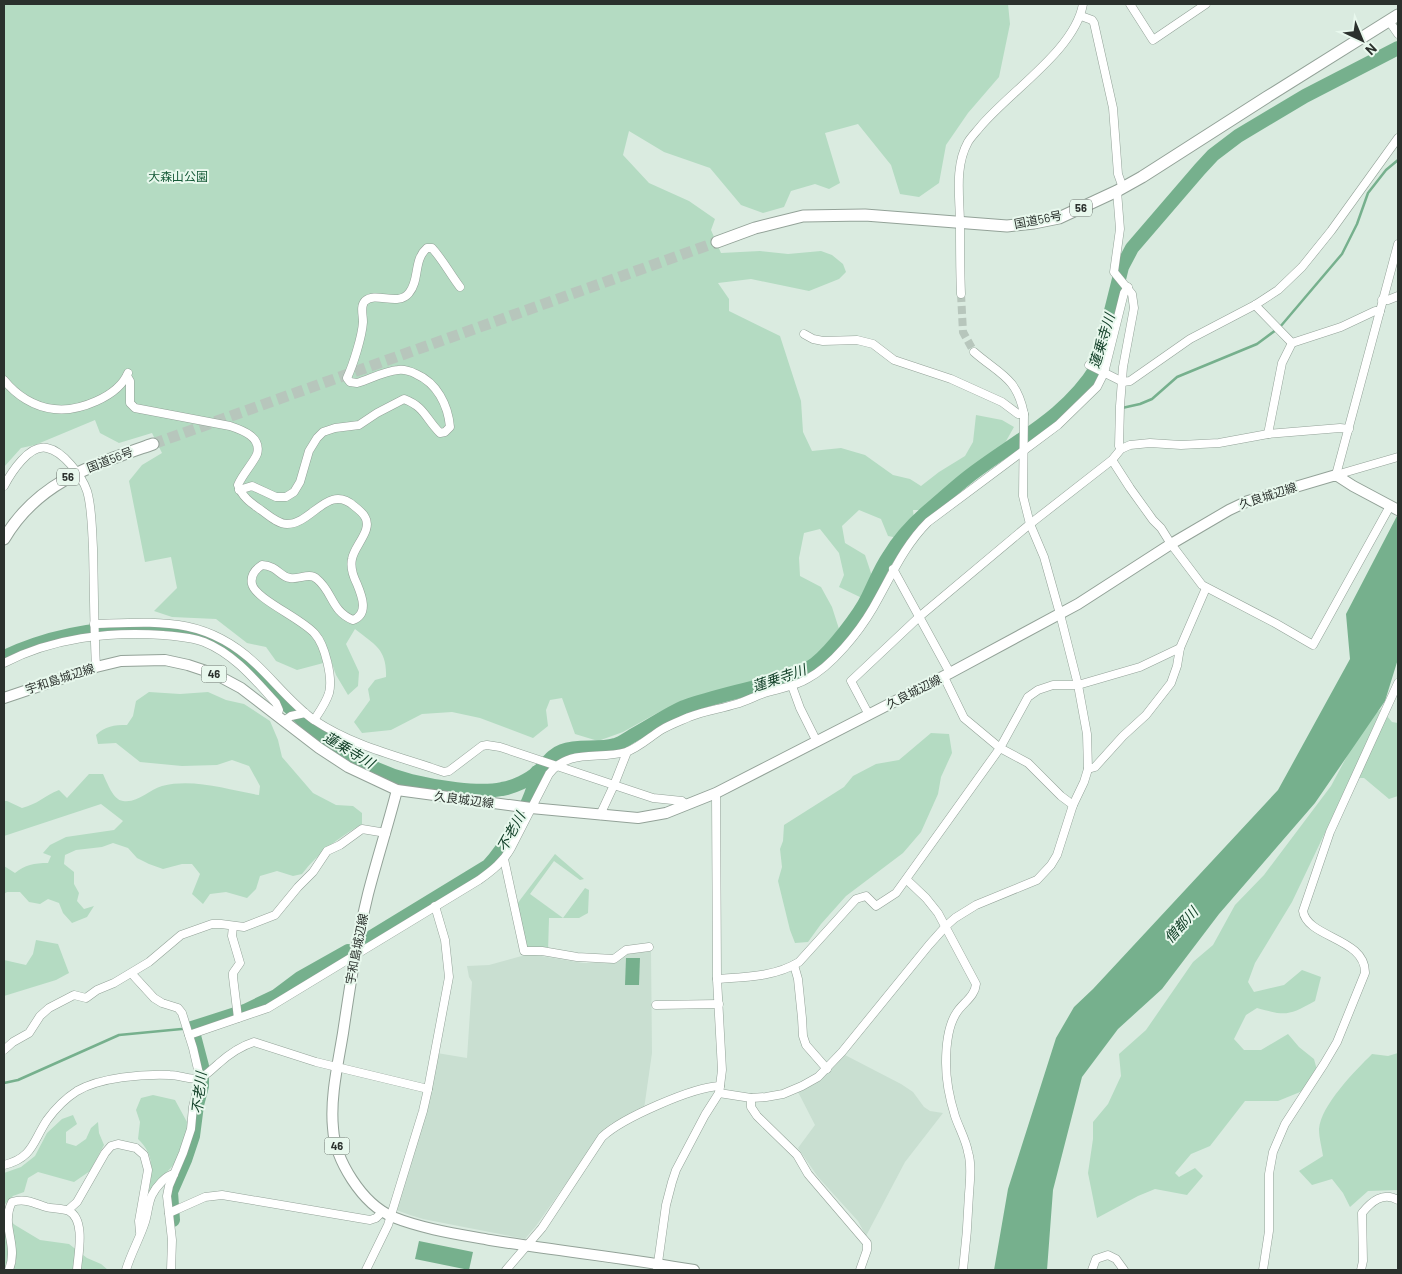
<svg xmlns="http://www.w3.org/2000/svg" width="1402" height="1274" font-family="Barlow,'Noto Sans JP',sans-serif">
  <rect width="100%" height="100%" fill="#daebe0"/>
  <!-- built -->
  <g fill="#c9dfd1">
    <path d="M651,951L652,1053L644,1109L612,1123L604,1129L536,1226L525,1239L423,1219L410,1215L396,1210L437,1053L467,1058L472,982L469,977L467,966L489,965L529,954L583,963H615L626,954Z"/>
    <path d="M845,1055L901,1084L913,1092L924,1107L930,1111L943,1113L905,1162L866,1236L858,1221L818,1177L798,1148L815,1125L797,1090L831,1070Z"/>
  </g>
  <!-- green -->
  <g fill="#b4dbc2">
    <path d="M4,4H1008L1010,24L999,77L968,113L946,145L939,183L919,197L900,194L891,165L858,124L825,133L840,183L829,189L815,184L791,191L784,207L763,213L741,205L710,168L664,152L629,131L623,155L649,183L689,201L715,219L711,230L721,253L760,251L788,254L821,251L832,255L843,264L846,272L839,279L809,291L751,279L718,283L729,299V311L780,336L801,401L803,432L812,451L841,448L865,455L893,475L910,479L921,486L939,472L965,456L973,442L976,415L1002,420L1014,427L1001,450L980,468L926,510H913L914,519L898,538L888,536L881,519L859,510L842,526L845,543L865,555L873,579L862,598L839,587L844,575L839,553L820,529L804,533L799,558L800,576L821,587L832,607L839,629L809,664L774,680L743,690L682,702L659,712L623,732L598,741L575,734L562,698L550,700L546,710L548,726L533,738L480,718L452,712L422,714L391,730L362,733L354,722L370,700L368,689L375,680L386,677C387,649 375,645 355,629L346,644L359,672L358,686L348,695L336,675L331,661L297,670L276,661L266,647L247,643L216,619L172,617L154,611L177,588L171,557L145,562L129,481L142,465L162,453L152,433L119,443L100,433L95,420L35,445L21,448L4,467Z"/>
    <path d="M149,692L180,694L208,692L226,700L244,704L270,721L278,740L282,757L313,793L336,805L353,806L362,813V824C338,838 319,852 302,874L293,876L277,871L260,876L256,889L247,898L226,892L210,894L203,904L192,894L200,874L192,864H182L163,869L149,864L137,858L128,848L113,843L102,847L76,850L65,855L64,864L74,872V884L79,893L77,901L84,909L94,906L87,917L72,923L63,913L59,903L48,899L40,904L29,902L20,892H7L4,894V866L15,873C25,865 34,863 48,863L51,856L43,853L50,845L66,837L114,830L123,821L101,804L4,836V801H7L22,808C38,804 44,796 59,790L67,798L89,774H103C107,782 113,800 123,801C139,803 148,790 162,786C194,778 228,790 259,795L260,786L249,766L232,760L217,765L182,766L140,762L116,743L98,744L96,735C105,726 114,725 127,725L133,716L136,701Z"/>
    <path d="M1381,709L1392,722L1398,723V796L1389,799L1364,778H1351L1292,902L1255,963L1248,982L1254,992L1284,985L1302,970L1321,977L1315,1001C1288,1016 1286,1016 1257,1008L1246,1015L1234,1039L1244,1050H1261L1288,1034L1299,1047L1314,1059L1317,1070L1305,1090L1278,1101H1245L1210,1146L1191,1154L1175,1173L1179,1177L1195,1168L1203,1176L1187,1195L1155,1189L1138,1196L1097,1218L1088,1173L1093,1139V1122L1108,1104L1121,1076L1119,1054L1146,1030L1193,962L1213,945L1235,905L1264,875L1331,786L1361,730L1373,715Z"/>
    <path d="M931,733L949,734L952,753L941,777L938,794L921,832L903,853L846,896L821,924L808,942L795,943L790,930L778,881L782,867L780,849L783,841L784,825L844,787L853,776L876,764L899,760Z"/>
    <path d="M555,854L584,879L580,880L554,861L530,894L563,918L585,888L589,890L588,913L579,918H549L548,952L525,949L517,904Z"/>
    <path d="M36,940L58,944L69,973L56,980L4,996V960L26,965L33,954Z"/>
    <path d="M1398,1053V1190L1368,1191L1350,1207L1343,1193L1332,1179L1312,1185L1299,1171L1323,1156C1322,1148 1319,1138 1319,1129C1321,1105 1355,1071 1372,1054L1388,1056Z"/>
    <path d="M153,1095L175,1100L187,1122L186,1140L176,1162L149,1192C152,1170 155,1155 138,1139L140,1122L136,1110L141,1098Z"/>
    <path d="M73,1115L77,1124L66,1132V1143L76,1146L86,1139L91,1128L98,1122L99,1133L104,1145L90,1171L74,1182L38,1172L28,1178L24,1192L13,1196L4,1205V1173L21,1167L35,1156L47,1133L62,1119Z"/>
    <path d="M4,1216L15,1225L40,1240L69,1244L87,1258L101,1264L108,1270H4Z"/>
  </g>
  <!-- water -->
  <g fill="#76b08d">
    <path d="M1398,514V659L1385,701L1315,803L1219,914L1162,989L1118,1029L1082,1077L1053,1190L1047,1270H994L1008,1189L1056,1038L1074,1007L1093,989L1278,790L1350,659L1346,614Z"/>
    <path d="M626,958H640L639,985H625Z"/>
    <path d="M419,1241L473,1252L469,1270L415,1259Z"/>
  </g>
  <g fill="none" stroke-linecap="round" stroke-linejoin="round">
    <!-- stream -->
    <g stroke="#76b08d" stroke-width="2.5">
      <path d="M1122,408L1140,404L1152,399L1177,377L1257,344L1280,327L1342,254L1357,224L1368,193L1386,170L1398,160"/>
      <path d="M4,1083L18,1080L119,1035L192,1028"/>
    </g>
    <!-- river -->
    <g stroke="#76b08d" stroke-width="14">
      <path d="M4,657C54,634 109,625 164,629C177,630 191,630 203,635C215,640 227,648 237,655C254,668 269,686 284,702C319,737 362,769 411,781C435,787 478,794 502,789C514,787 529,780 538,772C546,765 551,755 562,751C579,745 598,750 615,745C620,744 627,739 632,736C649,727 666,715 684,707C715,696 748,690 779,680C791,676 805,672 815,664C831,651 859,616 868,597C875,583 880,569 889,556C899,539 913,524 928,511C941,500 954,488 968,477C1014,441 1065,419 1097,367L1122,267L1132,248L1200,169L1213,155L1238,136L1305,96L1398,48"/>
      <path d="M365,941L488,866C506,847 534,799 537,772"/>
      <path d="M173,1220L171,1192L185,1160L193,1136L197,1105L202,1086V1066L192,1028L245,1011L276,996L300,978L348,951"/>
    </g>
    <!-- minor-tunnel -->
    <path stroke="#b7c6bc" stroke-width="8" stroke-dasharray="8 4" stroke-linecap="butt" d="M961,294L963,332L974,352"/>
    <!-- highway-tunnel -->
    <path stroke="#b7c6bc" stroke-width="11" stroke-dasharray="11 5.5" stroke-linecap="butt" d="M153,444L717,242"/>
    <!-- minor casing -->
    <g stroke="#93a298" stroke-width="9">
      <g id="minor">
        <path d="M1130,4L1153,40L1206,4"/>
        <path d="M1081,16L1092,20L1094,23L1113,108L1118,174L1123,188"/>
        <path d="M1389,21L1398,34"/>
        <path d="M1117,191L1120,229L1114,272L1132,294L1134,308L1123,367L1120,406L1119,446L1121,449"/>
        <path d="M961,294C960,271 960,248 960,225C960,198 954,167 968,142C971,137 976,132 980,127C1010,91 1075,50 1083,4"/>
        <path d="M1382,300H1388L1398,296"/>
        <path d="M1255,305L1292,343"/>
        <path d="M804,334L813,339L823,341L857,340L873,344L894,360L951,379L1002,402L1018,414H1024"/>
        <path d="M1089,365L1123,382L1130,381L1190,339L1255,305L1278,290L1302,267L1331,231L1398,138"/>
        <path d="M127,376L130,381V403L135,408L230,426C242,430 262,437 257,454C254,462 242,475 238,485C242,497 251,503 261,510C268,515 278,524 287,524C312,524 328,483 354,506C358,509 363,513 365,517C373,530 354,546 352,559C350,568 353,576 357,584C362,596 369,614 353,620C331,611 333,592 317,579C309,572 299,580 290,578C280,577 278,566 262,565C256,569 250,575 252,584C255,599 303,619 315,634C325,645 333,678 329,693C326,703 320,711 314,720"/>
        <path d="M4,380C16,395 34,407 54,409C78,412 118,397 128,373"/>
        <path d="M1268,434L1282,363L1292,343L1341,327L1375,311H1380"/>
        <path d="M1112,460L1130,488L1153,520L1161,528L1171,544L1202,585L1275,623L1313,645L1390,506"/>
        <path d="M1336,475L1398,244"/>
        <path d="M1336,475L1398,457"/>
        <path d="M4,486C11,473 29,444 47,448C63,451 82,476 87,491C92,507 92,532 93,548C94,588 94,628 96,667"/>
        <path d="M239,490L252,486L276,497H286L294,492L300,482L309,451L317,438L323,432L335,428L359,425L377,413L404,399C425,407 425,418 440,433L445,432L450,427C448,405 437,383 416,374C410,371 405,369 398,370C385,371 370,379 357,383L350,382L347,378C353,365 362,337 363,322C363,315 360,306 365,301C376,291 398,307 409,293C420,280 413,260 427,248H432C443,260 450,274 460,287"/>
        <path d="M893,569L950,673"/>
        <path d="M94,624C159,622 206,616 257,665C275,682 294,706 314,720C355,747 398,756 444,772L449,771L482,746L487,745L500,747L653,798L682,801L687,805"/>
        <path d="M4,663C52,638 110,631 163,635C176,636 192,637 204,642C234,654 255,680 276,703L279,710L277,716"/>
        <path d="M944,677L964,718L1000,748L1028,763L1061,796L1073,805"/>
        <path d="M792,686L800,708L817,742"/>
        <path d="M869,715L851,681L919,617L1030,524L1112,460L1121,449L1130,445L1150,443L1181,445L1219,443L1268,434L1340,428L1349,429"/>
        <path d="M284,721L291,716L305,713"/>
        <path d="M1088,769L1095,767L1123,736L1146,715L1171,683L1177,666L1180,648L1206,588"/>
        <path d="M600,815L614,785L627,752"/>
        <path d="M504,859L524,951H542L577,957L614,959L626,950L649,947"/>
        <path d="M907,880L926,898L938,913L976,984C975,996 964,1002 957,1012C948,1025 946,1047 946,1063C946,1080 950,1100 955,1116C959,1128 966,1140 968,1152C972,1165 970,1180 969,1194C968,1220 966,1245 963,1270"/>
        <path d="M233,926L232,936L240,963L233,973V977L238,1018"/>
        <path d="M794,965L798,979L802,1018L803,1036L806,1045L827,1069"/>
        <path d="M132,974L154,998L162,1003L178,1008L182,1013L193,1048L200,1078L193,1107L191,1129L183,1153L169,1186L167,1196L172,1240L171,1270"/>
        <path d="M717,979C744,977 775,977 799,962L856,899L866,896L876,906L896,893L1000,748L1028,697L1038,690L1053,685H1078L1140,667L1180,648"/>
        <path d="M656,1005L719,1004"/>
        <path d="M189,1035L268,1008L479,880C493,870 503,862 511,848L549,774C569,748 598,760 626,752C638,748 650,737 661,730C669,725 680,721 689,717C704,711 720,709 736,704C747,701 757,695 768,692C781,688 796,686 807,679C832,666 859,632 873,608C891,577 903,547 928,522L1058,425L1097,387L1104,373L1124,293L1128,287"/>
        <path d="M4,1050L13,1042L29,1033L40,1016L49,1008L74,995L86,998L97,990L114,983L149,962L181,935L212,924H221L244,927L275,915L298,887L313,872L327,851L340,845L362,829L386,833"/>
        <path d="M719,1093L751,1098L766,1097L783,1094L802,1086L818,1077L842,1052L929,945L946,926L955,918L976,905L1037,880L1051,865L1057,855L1073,805L1084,782L1088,769L1087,734L1078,685L1060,614L1044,557L1030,524L1023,496L1024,414C1017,377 999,374 974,352"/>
        <path d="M751,1098V1107L757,1116L797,1155L808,1174L867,1243V1250L860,1270"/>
        <path d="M4,1165C33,1158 33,1141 47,1120C55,1109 66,1098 77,1091C101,1077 143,1074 170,1075C181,1075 189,1081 200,1078C207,1075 212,1069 218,1064C228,1055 241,1046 254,1042L316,1062L428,1089"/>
        <path d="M68,1210L77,1202L105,1153L111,1146L118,1144L136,1148L144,1155L148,1170L139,1221L140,1232"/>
        <path d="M169,1213L205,1197L222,1195L370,1220L376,1218L383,1211"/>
        <path d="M9,1270C19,1244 0,1226 12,1202C25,1198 34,1203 46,1207C53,1209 63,1208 69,1211C86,1220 78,1255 77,1270"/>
        <path d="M126,1270C131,1253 140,1238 145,1222C148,1213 148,1203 152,1195C156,1187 166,1175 174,1174"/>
        <path d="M366,1270L388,1225L423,1111L428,1089L449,977L445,940L435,906"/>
        <path d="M506,1270L542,1228L602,1137C622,1118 693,1087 720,1086"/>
        <path d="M657,1270L666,1205L672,1182L676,1170L705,1115L719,1093L720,1086L722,1070L717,979L716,793"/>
        <path d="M1092,1270L1096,1259L1108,1255L1116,1259L1124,1270"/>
        <path d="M1263,1270L1269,1231V1174L1273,1152L1285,1124L1324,1064L1337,1042L1365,973C1366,938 1307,938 1303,911L1330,832L1398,683"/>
        <path d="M1361,1270L1363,1261L1362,1213C1371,1202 1383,1191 1398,1200"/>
      </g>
    </g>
    <!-- major casing -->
    <g stroke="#93a298" stroke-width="12">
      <g id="major">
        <path d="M4,698L96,667L121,661L165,660L188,665L215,674L241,688L319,748L348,767L397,790L531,808L638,818L666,813L716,793L950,673L1078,604L1171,544L1229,510L1248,501L1336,475L1353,486L1398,510"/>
        <path d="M397,790C388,825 377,859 368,894C357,939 350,986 343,1033C338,1064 330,1097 333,1128C335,1160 362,1204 393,1217C423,1229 457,1234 490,1240C558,1251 626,1258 694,1270"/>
      </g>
    </g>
    <!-- highway casing -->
    <g stroke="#93a298" stroke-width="13">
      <g id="highway">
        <path d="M717,242L755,228L803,216L865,215L1007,226L1034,223L1059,218L1117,191L1142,177L1267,97L1398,15"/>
        <path d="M4,539C38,481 93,465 153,444"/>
      </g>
    </g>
    <!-- minor -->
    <use href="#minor" stroke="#fff" stroke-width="8"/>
    <!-- major -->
    <use href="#major" stroke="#fff" stroke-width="10"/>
    <!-- highway -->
    <use href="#highway" stroke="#fff" stroke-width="11"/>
  </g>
  <g text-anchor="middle" stroke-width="4" stroke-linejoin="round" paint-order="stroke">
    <!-- shield labels -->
    <g fill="#e8f8ed" stroke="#646d67" stroke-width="1">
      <rect x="1070" y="199.5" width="22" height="17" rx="4"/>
      <rect x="57" y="468.5" width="22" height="17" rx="4"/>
      <rect x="201.5" y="665.5" width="25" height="17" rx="4"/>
      <rect x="324.5" y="1137.5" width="25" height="17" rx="4"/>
    </g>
    <g font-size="11" font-weight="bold" fill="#2b312d">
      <text x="1081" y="212">56</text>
      <text x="68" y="481">56</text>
      <text x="214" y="678">46</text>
      <text x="337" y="1150">46</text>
    </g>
    <!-- park labels -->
    <g font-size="12" fill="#165a38" stroke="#e8f8ed">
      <text x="178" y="181">大森山公園</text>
    </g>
    <!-- street labels -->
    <g font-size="12" fill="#2b312d" stroke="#e8f8ed">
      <text transform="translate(1038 220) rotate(-11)" y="4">国道56号</text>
      <text transform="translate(110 460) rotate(-21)" y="4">国道56号</text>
      <text transform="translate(1268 496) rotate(-18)" y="4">久良城辺線</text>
      <text transform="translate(60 679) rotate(-18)" y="4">宇和島城辺線</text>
      <text transform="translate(914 692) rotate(-27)" y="4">久良城辺線</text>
      <text transform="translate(464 800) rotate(7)" y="4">久良城辺線</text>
      <text transform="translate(357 949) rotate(-79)" y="4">宇和島城辺線</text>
    </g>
    <!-- water labels -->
    <g font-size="14" font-style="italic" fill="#134129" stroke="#e8f8ed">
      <text transform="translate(1102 341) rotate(-73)" y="5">蓮乗寺川</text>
      <text transform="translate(779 678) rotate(-19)" y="5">蓮乗寺川</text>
      <text transform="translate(349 750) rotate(31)" y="5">蓮乗寺川</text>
      <text transform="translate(511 832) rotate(-61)" y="5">不老川</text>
      <text transform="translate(1181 925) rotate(-48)" y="5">僧都川</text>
      <text transform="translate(199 1093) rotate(-84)" y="5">不老川</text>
    </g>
  </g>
  <!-- border -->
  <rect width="1402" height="1274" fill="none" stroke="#2b312d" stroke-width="10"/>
  <!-- north arrow -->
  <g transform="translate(1362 40) rotate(136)" stroke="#e8f8ed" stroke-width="4" paint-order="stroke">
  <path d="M0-4L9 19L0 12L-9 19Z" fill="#2b312d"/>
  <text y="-8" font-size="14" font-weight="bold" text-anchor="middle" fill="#2b312d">N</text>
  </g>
</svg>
